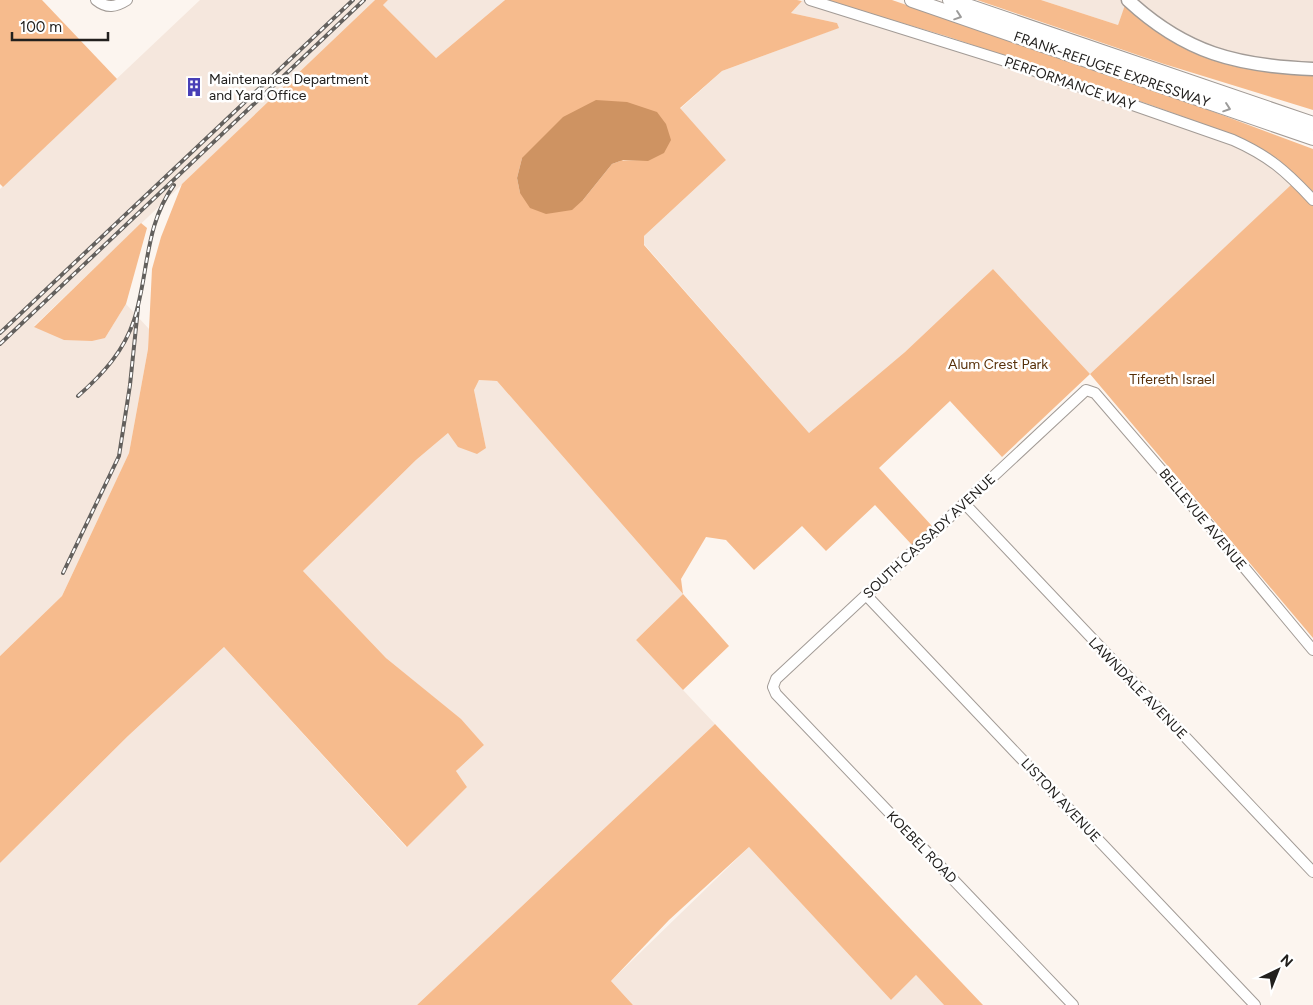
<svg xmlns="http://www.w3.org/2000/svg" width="1313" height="1005" font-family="Figtree,sans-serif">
  <rect width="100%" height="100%" fill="#fcf5ef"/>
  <!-- built -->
  <g fill="#f5e7dd">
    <path d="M200,0H375L34,326L105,338L126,304L149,329L148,349L129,453L62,596L0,656V189Z"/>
    <path d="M388,0H505L436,58L383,5Z"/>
    <path d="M803,0H824L946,36L1148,104L1231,134L1278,159L1299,178L1090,374L993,269L905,352L809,433L644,244V236L726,160L680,109L722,71L838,28L837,23L791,13Z"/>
    <path d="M1041,0H1313V74L1269,73L1221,64L1177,44L1125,6L1118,25Z"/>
    <path d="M479,380L497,381L683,594L636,640L715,724L417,1005H0V863L128,736L224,647L406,847L467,787L456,771L484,745L460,719L386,658L303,571L416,460L448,433L486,448L474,390Z"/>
    <path d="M749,847L891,1000L916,975L944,1005H633L611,981Z"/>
  </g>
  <!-- green -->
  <g fill="#f6bb8d" fill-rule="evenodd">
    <path d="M0,0H42L117,79L3,187L0,184Z"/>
    <path d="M375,0H388L383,5L436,58L505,0H797L802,1L791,13L837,23L839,28L722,71L680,108L726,160L644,236V245L809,433L905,352L993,269L1090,374L1292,184L1313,206V638L1090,374L1002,457L950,401L879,468L932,526L912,545L875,505L826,551L802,526L754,570L726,540L706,537L681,579L683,594L729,646L683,690L636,640L683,594L497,381L479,380L474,390L486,448L477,454L458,447L448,433L416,460L303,571L386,658L461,719L484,745L456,771L467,787L407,847L224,647L128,736L0,863V656L62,596L129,453L148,349L152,269L161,237L182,184ZM522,158L648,161L623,160L612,164L583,200L520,193L517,178Z"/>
    <path d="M824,0H892L1174,97L1313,149V192L1278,159L1231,134L1148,104L946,36Z"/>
    <path d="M977,0H1041L1118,25L1125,5C1142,18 1160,34 1178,45C1222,69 1264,73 1313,74V110L1164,64Z"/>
    <path d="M141,223L147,228L126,304L105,338L92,341L64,340L34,327Z"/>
    <path d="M715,724L983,1005H944L916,975L891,1000L749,847L669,920L611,981L633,1005H417Z"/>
  </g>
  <!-- water -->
  <path fill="#ce9362" d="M596,100L627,102L657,112L666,124L671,140L664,153L648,161L623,160L612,164L583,200L572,210L546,214L530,208L520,193L517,178L522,158L563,117Z"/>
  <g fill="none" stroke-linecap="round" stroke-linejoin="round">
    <!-- minor casing -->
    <g stroke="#a29b96" stroke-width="12">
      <g id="minor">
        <path d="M96,0C107,9 116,7 127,0"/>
        <path d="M810,0L1018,65L1233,140C1269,156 1286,171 1313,200"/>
        <path d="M964,503L1313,872"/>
        <path d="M866,595L1255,1005"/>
        <path d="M1073,1005L776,694L773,687L776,679L1086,390L1095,393L1213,530L1313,650"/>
      </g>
    </g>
    <!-- major casing -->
    <g stroke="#a29b96" stroke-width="15">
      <path id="major" d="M1128,0C1185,53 1237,66 1313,69"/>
    </g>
    <!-- highway casing -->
    <g stroke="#a29b96" stroke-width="16">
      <g id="highway">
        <path d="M912,0L1313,138"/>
        <path d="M950,0L1313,124"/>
      </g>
    </g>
    <!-- minor -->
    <use href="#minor" stroke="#fff" stroke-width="10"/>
    <!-- major -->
    <use href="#major" stroke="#fff" stroke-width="12"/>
    <!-- highway -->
    <use href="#highway" stroke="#fff" stroke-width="14"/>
    <!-- rail casing -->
    <g stroke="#63605d" stroke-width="4">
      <g id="rail">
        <path d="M0,333L353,0"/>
        <path d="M0,344L364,0"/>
        <path d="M78,396C103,374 124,351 134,320C149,274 144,226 174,185"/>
        <path d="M63,573L119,456L130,385L138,308"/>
      </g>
    </g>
    <!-- rail -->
    <use href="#rail" stroke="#fff" stroke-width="2" stroke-dasharray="5.5" stroke-linecap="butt"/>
  </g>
  <!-- one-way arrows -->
  <defs><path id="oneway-chevron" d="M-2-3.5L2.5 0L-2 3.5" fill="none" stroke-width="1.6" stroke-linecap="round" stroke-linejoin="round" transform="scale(1.25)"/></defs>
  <g stroke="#9c9b9a">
    <use href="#oneway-chevron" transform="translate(958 16) rotate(19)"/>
    <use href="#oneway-chevron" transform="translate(1227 108) rotate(19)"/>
  </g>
  <!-- icons -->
  <defs>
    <g id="building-bare" transform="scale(1.5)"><path d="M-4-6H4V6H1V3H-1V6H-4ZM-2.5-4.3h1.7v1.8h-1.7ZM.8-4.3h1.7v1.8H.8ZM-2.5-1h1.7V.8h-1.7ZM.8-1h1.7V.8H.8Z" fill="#483fb6" stroke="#fff" stroke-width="2.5" paint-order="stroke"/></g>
  </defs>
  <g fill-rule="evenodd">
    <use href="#building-bare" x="194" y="87"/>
  </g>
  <g text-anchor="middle" stroke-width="5" stroke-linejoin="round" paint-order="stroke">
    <!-- street labels -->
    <g font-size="14" fill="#22201e" stroke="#fff">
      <text transform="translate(1112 69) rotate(19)" y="5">FRANK-REFUGEE EXPRESSWAY</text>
      <text transform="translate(1070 83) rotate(19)" y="5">PERFORMANCE WAY</text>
      <text transform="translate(1203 519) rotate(50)" y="5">BELLEVUE AVENUE</text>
      <text transform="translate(929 536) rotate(-43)" y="5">SOUTH CASSADY AVENUE</text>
      <text transform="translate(1138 688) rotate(46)" y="5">LAWNDALE AVENUE</text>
      <text transform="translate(1061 800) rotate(47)" y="5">LISTON AVENUE</text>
      <text transform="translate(922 847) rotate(46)" y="5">KOEBEL ROAD</text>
    </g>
    <!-- poi labels -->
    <g font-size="14" fill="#22201e" stroke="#fff" text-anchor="start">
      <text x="209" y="84">Maintenance Department<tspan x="209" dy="16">and Yard Office</tspan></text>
    </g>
    <!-- park labels -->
    <g font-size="14" fill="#583009" stroke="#fff">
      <text x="998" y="369">Alum Crest Park</text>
      <text x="1172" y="384">Tifereth Israel</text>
    </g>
  </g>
  <!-- north arrow -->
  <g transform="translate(1278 970) rotate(43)" stroke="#ffffff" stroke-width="4" paint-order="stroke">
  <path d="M0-4L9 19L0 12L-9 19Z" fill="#22201e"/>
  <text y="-8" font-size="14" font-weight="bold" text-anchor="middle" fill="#22201e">N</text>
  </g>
  <!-- scale -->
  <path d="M12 32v8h96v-8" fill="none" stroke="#22201e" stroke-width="2.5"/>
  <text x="20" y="32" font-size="15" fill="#22201e" stroke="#ffffff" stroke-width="4" paint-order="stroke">100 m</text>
</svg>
